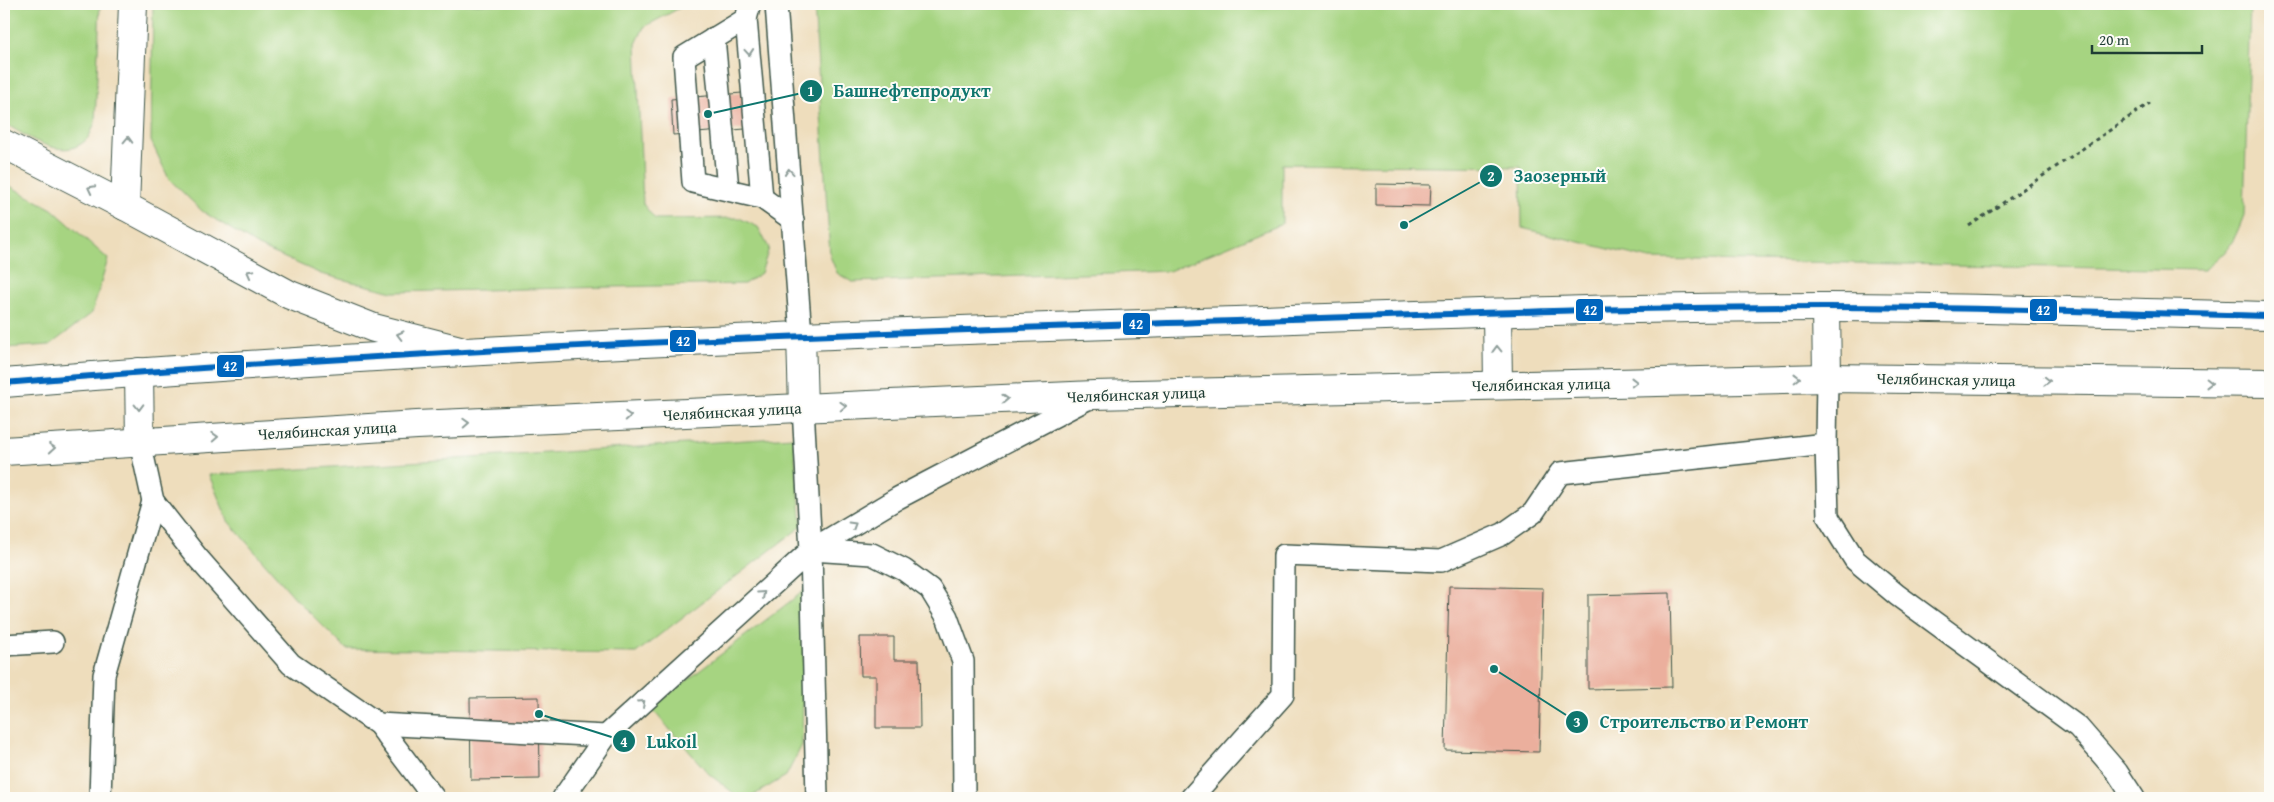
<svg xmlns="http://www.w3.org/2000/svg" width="2274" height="802" font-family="'Gentium Book Plus',serif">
  <rect width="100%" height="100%" fill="#fdfcf7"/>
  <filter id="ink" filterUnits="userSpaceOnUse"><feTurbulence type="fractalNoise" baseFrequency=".02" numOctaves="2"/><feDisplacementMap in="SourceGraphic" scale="10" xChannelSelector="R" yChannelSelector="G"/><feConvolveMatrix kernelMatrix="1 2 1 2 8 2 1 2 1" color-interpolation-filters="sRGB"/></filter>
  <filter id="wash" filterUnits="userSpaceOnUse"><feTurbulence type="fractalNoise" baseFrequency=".0096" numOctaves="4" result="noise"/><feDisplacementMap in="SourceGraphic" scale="20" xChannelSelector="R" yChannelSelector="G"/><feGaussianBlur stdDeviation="1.12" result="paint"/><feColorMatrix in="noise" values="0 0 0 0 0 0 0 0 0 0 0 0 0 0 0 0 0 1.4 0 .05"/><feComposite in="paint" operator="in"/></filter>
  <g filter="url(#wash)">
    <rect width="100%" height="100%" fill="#eeddbc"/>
    <!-- green -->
    <g fill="#a6d481" stroke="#62885a">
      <path d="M4,4H100L95,123C92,128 90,137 86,140C62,163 26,135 4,123Z"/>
      <path d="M153,4H687L644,27L636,44L643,204L655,219L739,218L758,227L769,248L761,273L744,284L393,292L321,274L258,246L202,211L169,179L151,141Z"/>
      <path d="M814,4H2250L2244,215C2233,244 2229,251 2204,270L1650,259L1522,228L1521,167L1282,164V224L1169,271L852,282L837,273L830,256Z"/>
      <path d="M4,183L52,209L108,259L92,313L50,345L4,348Z"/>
      <path d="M793,437L802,526L636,653L346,649L297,600L228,521L209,475Z"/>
      <path d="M805,590L802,745L786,776L749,798H740L709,774L651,708Z"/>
    </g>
    <g id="blocks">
      <!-- building -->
      <g fill="#ebaf9d">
        <path d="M742,93L745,129L673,135L671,99Z"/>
        <path d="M1376,184L1431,185L1430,206L1376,205Z"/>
        <path d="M1449,586L1543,588L1539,752L1445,750Z"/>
        <path d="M1670,593L1672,687L1588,689V595Z"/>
        <path d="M860,637H894V660H919L920,728H876V676H861Z"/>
        <path d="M539,697L540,779L471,780L470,698Z"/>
      </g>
    </g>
  </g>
  <g filter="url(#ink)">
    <use href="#blocks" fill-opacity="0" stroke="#3e5548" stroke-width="1"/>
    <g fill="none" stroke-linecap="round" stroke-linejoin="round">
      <!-- lane casing -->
      <g stroke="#3e5548" stroke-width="24">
        <g id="lane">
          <path d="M750,4L746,19L762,198"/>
          <path d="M776,4L801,335"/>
          <path d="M746,19L684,57L693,182L762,198L793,220"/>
          <path d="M714,38L728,189"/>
          <path d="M1827,378L1826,444L1828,517L1855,560L1897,595L2078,727L2117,772L2134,798"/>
          <path d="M803,408L811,550L817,798"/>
          <path d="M140,442L153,501L197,557L291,664L378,724L434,798"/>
          <path d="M811,550L872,554L904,570L930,589L947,617L963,661L964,798"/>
          <path d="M4,645L53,642"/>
          <path d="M378,724L606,736"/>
          <path d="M100,798L104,675L153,501"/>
          <path d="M563,798L606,736L811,550L898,498L1091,397"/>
          <path d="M1191,798L1283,695L1284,555L1441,561L1503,534L1533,513L1560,473L1826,444"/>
        </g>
      </g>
      <!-- street casing -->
      <g stroke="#3e5548" stroke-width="30">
        <path id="street" d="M125,206L133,4"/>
      </g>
      <!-- secondary casing -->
      <g stroke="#3e5548" stroke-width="30">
        <path id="secondary" d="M4,144L125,206L290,295L374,328L460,350"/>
      </g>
      <!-- primary casing -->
      <g stroke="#3e5548" stroke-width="30">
        <g id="primary">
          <path d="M1826,307L1827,378"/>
          <path d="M1497,313L1498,384"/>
          <path d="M801,335L803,408"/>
          <path d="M139,372L140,442"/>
          <path d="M4,383C383,352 762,336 1142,324C1370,317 1598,307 1826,307C1974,307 2122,313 2270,316"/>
          <path d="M4,451L417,425L1094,395L1827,378L2270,383"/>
        </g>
      </g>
      <!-- path -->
      <path stroke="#3e5548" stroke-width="3" stroke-dasharray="4 4" stroke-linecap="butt" d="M1969,226L2150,103"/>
      <!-- lane -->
      <use href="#lane" stroke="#fff" stroke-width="21"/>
      <!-- street -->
      <use href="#street" stroke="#fff" stroke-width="28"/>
      <!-- secondary -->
      <use href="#secondary" stroke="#fff" stroke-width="28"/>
      <!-- primary -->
      <use href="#primary" stroke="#fff" stroke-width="28"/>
      <!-- bus-1 casing -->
      <g stroke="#fdfcf7" stroke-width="10">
        <path id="bus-1" d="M4,383C383,352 762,336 1142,324C1370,317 1598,307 1826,307C1974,307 2122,313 2270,316"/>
      </g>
      <!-- bus-1 -->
      <use href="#bus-1" stroke="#0065bd" stroke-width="6"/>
    </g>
    <!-- one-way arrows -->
    <defs><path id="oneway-chevron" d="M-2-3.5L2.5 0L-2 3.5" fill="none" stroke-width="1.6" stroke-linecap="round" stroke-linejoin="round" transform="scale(1.25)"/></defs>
    <g stroke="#8f9e9a">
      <use href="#oneway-chevron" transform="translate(749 52) rotate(85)"/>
      <use href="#oneway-chevron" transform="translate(128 140) rotate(-88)"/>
      <use href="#oneway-chevron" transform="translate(789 172) rotate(-95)"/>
      <use href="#oneway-chevron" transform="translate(91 189) rotate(-153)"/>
      <use href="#oneway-chevron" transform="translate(250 273) rotate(-152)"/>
      <use href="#oneway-chevron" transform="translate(400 335) rotate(-166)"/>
      <use href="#oneway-chevron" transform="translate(1497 349) rotate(-91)"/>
      <use href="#oneway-chevron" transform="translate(1797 378) rotate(-1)"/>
      <use href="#oneway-chevron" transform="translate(2047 381) rotate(1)"/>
      <use href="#oneway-chevron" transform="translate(1634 382) rotate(-1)"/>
      <use href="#oneway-chevron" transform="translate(2209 383) rotate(1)"/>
      <use href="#oneway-chevron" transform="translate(1005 399) rotate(-2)"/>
      <use href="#oneway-chevron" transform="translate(843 406) rotate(-2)"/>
      <use href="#oneway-chevron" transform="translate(139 407) rotate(89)"/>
      <use href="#oneway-chevron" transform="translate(628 416) rotate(-3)"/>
      <use href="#oneway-chevron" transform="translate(466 423) rotate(-3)"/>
      <use href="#oneway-chevron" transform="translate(215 437) rotate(-3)"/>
      <use href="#oneway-chevron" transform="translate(52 448) rotate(-4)"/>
      <use href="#oneway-chevron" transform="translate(853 525) rotate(-31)"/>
      <use href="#oneway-chevron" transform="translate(762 594) rotate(-42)"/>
      <use href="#oneway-chevron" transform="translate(642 703) rotate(-42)"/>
    </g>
  </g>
  <g text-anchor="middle" stroke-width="4" stroke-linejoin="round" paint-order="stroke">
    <!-- street labels -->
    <g font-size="16" fill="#1f3d34" stroke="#fdfcf7">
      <text transform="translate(1946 379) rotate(1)" y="6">Челябинская улица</text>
      <text transform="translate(1541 384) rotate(-1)" y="6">Челябинская улица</text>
      <text transform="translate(1136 394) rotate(-2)" y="6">Челябинская улица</text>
      <text transform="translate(732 411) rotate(-3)" y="6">Челябинская улица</text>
      <text transform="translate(327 430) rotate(-3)" y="6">Челябинская улица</text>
    </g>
  </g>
  <!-- callouts -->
  <path fill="none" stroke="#0f766e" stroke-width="2" d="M708 114L811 91M1404 225L1491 176M1494 669L1577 722M539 714L624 741"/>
  <g fill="#0f766e" stroke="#fdfcf7" stroke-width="2">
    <circle cx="708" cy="114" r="5"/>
    <circle cx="1404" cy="225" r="5"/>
    <circle cx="1494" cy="669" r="5"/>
    <circle cx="539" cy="714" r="5"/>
    <circle cx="811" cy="91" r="12"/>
    <circle cx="1491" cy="176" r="12"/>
    <circle cx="1577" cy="722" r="12"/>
    <circle cx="624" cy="741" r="12"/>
  </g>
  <g font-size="15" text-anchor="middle" font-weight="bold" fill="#fff">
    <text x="811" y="96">1</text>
    <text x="1491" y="181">2</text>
    <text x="1577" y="727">3</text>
    <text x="624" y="747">4</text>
  </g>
  <g font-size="18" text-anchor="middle" font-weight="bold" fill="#0f766e" stroke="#fdfcf7" stroke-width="4" stroke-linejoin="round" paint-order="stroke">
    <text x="912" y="97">Башнефтепродукт</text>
    <text x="1560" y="182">Заозерный</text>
    <text x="1704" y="728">Строительство и Ремонт</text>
    <text x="672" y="748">Lukoil</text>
  </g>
  <g stroke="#fdfcf7" stroke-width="2">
    <rect x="1575" y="298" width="29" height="24" rx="5" fill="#0065bd"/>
    <rect x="2029" y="298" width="29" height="24" rx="5" fill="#0065bd"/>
    <rect x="1122" y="312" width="29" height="24" rx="5" fill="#0065bd"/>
    <rect x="669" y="329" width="28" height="24" rx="5" fill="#0065bd"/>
    <rect x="216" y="354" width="29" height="24" rx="5" fill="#0065bd"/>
  </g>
  <g font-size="14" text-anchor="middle" font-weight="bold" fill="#fff">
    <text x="1590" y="315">42</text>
    <text x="2043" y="315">42</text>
    <text x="1136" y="329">42</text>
    <text x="683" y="346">42</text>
    <text x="230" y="371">42</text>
  </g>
  <!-- margin -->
  <rect width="2274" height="802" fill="none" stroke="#fdfcf7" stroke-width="20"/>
  <!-- scale -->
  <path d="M2092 45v8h110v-8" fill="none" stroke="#1f3d34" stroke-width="2.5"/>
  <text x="2099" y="45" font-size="15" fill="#1f3d34" stroke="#fdfcf7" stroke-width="4" paint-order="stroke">20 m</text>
</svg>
